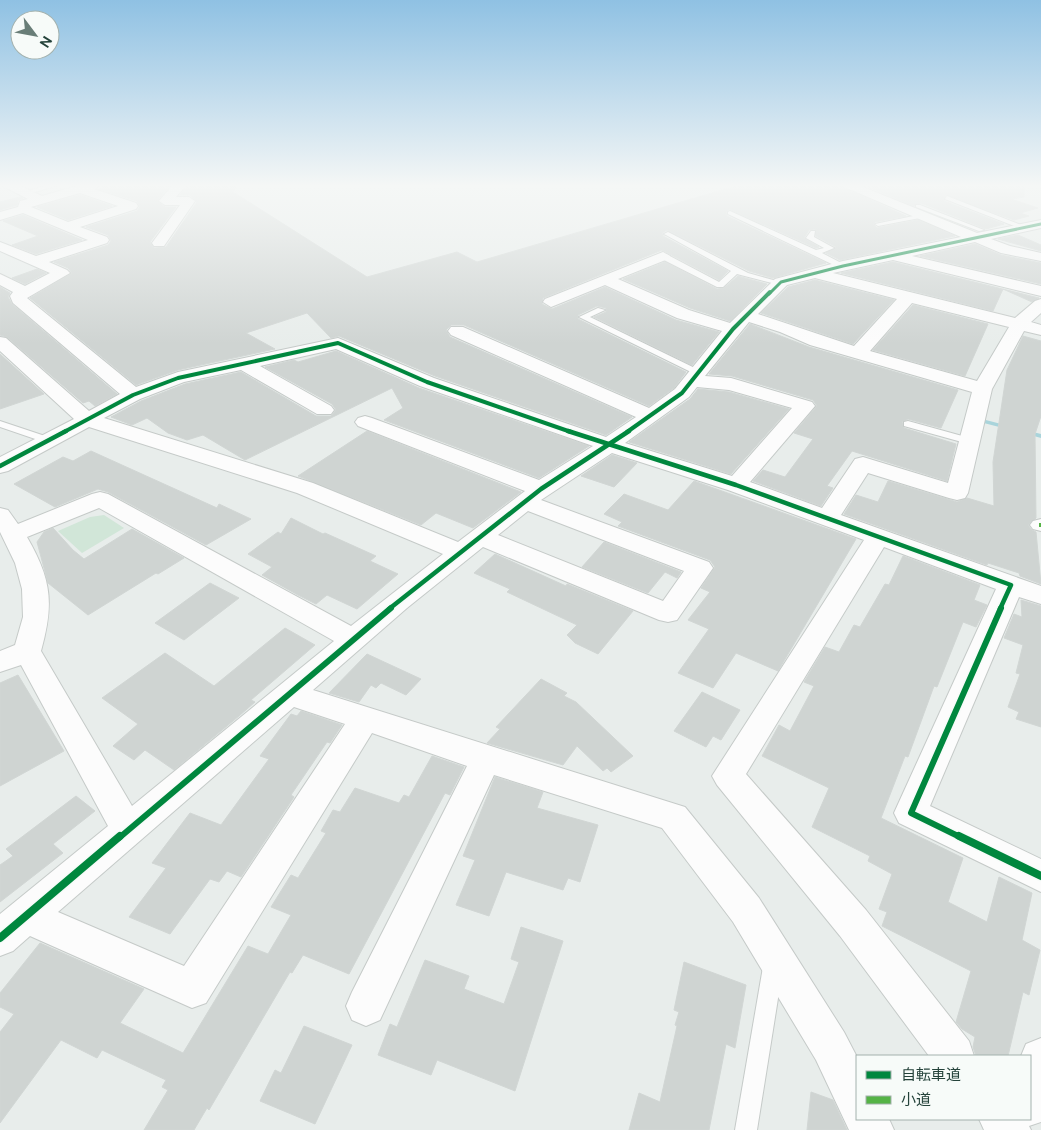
<svg xmlns="http://www.w3.org/2000/svg" width="1041" height="1130" font-family="'DM Sans','Noto Sans JP',sans-serif">
  <rect width="100%" height="100%" fill="#e8edeb"/>
  <!-- green -->
  <path fill="#d1e6d8" d="M104,515L124,528L82,553L58,531L90,517Z"/>
  <g fill="none" stroke-linecap="round" stroke-linejoin="round">
    <!-- stream -->
    <g fill="#a9d4db" fill-rule="evenodd">
      <path d="M978,418L1009,426L1010,427L1007,429L976,421V419Z"/>
      <path d="M1025,430L1041,434V438L1023,433L1022,432Z"/>
    </g>
  </g>
  <!-- building -->
  <g fill="#cfd4d2" stroke="#d1d6d4">
    <path d="M103,185H170L157,201L165,207H176L150,242L154,248L166,247L197,202L190,195H180L188,185H238L233,192L367,277L457,252L477,262L739,185H838L906,216L875,222L873,224L877,228L918,220L955,236L840,260L826,253L836,247L816,236L815,229L809,230L804,238L819,247L816,248L729,209L726,212L727,216L826,263L773,278L749,271L667,230L662,233L663,236L728,271L719,280L662,250L543,298L542,304L552,309L605,287L676,320L719,332L692,365L594,317L606,312V308L597,306L578,315V319L686,372L674,388L649,406L464,325H451L446,330L450,337L632,417L606,435L435,376L339,336L331,338L307,313L246,333L275,349L178,370L136,385L30,298L72,273L68,268L54,262L108,245L111,241L108,235L86,227L137,211L140,207L137,201L99,189Z"/>
    <path d="M864,185H1024V197L1011,199L1038,208L1020,213L1029,216L1014,220L945,195L944,201L1004,224L986,229L921,203L914,206Z"/>
    <path d="M80,195L112,206L68,220L37,207Z"/>
    <path d="M20,197L23,198L18,200L17,205L0,210V202Z"/>
    <path d="M23,215L82,240L36,254L12,245L38,236L3,221Z"/>
    <path d="M1018,235L1041,245V251L998,239Z"/>
    <path d="M975,244L1001,255L1041,263V284L920,256Z"/>
    <path d="M665,262L717,289L724,288L738,276L767,284L730,321L690,308L623,279Z"/>
    <path d="M893,262L1039,298L1032,302L1003,289L993,311L841,273Z"/>
    <path d="M37,269L46,273L25,284L12,278Z"/>
    <path d="M815,280L894,300L853,344L761,313L788,287Z"/>
    <path d="M0,287L10,293L8,297L12,304L117,394L95,406L89,401L83,403L7,337L0,335Z"/>
    <path d="M913,305L988,324L965,376L873,350Z"/>
    <path d="M750,324L809,347L958,390L941,428L908,419L902,422L904,428L956,444L947,481L852,451L827,486L833,488L821,506L753,481L763,470L785,477L813,439L794,433L817,406L813,400L732,376L709,374Z"/>
    <path d="M1023,336L1041,341V416L1035,434L1036,518L1028,525L1032,530L1036,532L1041,584L1020,576L1019,573L988,563L987,565L844,514L856,495L878,502L888,481L957,502L967,498L994,506L993,462L1007,370Z"/>
    <path d="M336,351L419,388L589,446L539,478L384,420L403,408L392,388L245,460L203,435L187,440L168,433L147,418L132,425L111,417L141,401L185,384L241,372L316,416H331L336,410L332,404L265,367L294,360L298,362Z"/>
    <path d="M0,354L44,394L0,409Z"/>
    <path d="M698,389L729,392L789,409L731,474L629,442L690,399Z"/>
    <path d="M367,431L521,492L473,528L436,513L421,525L298,476Z"/>
    <path d="M91,451L217,508L219,504L251,519L206,545L108,492L98,489L55,507L14,484L63,457L73,461Z"/>
    <path d="M612,455L637,463L614,487L581,476Z"/>
    <path d="M694,481L856,539L778,671L736,653L713,688L678,673L709,629L688,620L710,592L701,588L715,567L710,560L618,526L622,522L604,514L624,494L668,510Z"/>
    <path d="M291,518L323,534L325,533L376,556L370,561L398,574L357,609L327,595L316,604L298,595L262,575L272,567L248,554L278,532L281,534Z"/>
    <path d="M53,528L73,550L84,559L132,529L184,558L158,574L156,573L88,615L48,583L37,542L44,532Z"/>
    <path d="M604,542L681,572L677,578L665,572L648,593L582,567Z"/>
    <path d="M495,554L566,586L567,584L633,611L598,654L575,643L567,635L577,625L507,592L510,589L474,573Z"/>
    <path d="M903,556L980,585L974,600L987,605L976,627L963,622L937,687L934,686L908,757L905,756L881,818L963,858L948,902L987,922L999,877L1032,893L1022,940L1040,950L1029,995L1023,992L1008,1056H976L973,1047L975,1037L962,1029L956,1022L971,971L882,926L887,912L879,909L892,874L868,861L870,856L812,827L829,788L762,756L779,725L790,731L814,686L804,682L825,647L839,652L854,625L860,627L885,584L889,585Z"/>
    <path d="M210,583L239,598L184,640L155,623Z"/>
    <path d="M1021,600L1041,606V727L1016,719L1019,712L1008,707L1020,674L1016,673L1023,645L1004,638L1014,614L1022,617Z"/>
    <path d="M285,628L315,645L251,700L255,702L239,716L174,770L145,750L134,760L113,746L138,724L102,698L165,653L214,686Z"/>
    <path d="M367,654L382,661L421,679L406,695L381,683L376,688L371,685L359,702L329,693Z"/>
    <path d="M18,675L64,751L0,786V683Z"/>
    <path d="M541,679L567,693L564,696L576,702L633,756L611,772L607,768L603,771L577,746L563,765L487,743L500,729L496,727Z"/>
    <path d="M702,692L740,710L721,740L713,736L706,747L674,731Z"/>
    <path d="M301,711L342,725L330,743L327,742L291,795L294,797L241,877L227,871L219,882L210,879L170,934L129,917L166,868L152,863L190,813L221,825L269,759L260,756L291,714L297,716Z"/>
    <path d="M432,756L464,767L450,795L445,793L349,974L303,955L292,973L290,972L209,1110L207,1108L194,1130H144L168,1090L162,1087L166,1080L102,1050L97,1058L61,1040L0,1123V1032L14,1014L0,1007V993L40,943L144,989L120,1023L183,1053L248,946L268,954L291,915L271,907L291,875L298,878L326,833L321,831L333,810L340,812L355,788L399,803L404,795L409,797Z"/>
    <path d="M495,777L543,792L537,808L598,825L580,882L568,878L563,890L506,872L489,916L456,905L475,860L463,856Z"/>
    <path d="M76,796L95,811L53,844L63,853L0,902V865L13,856L6,849Z"/>
    <path d="M521,927L563,941L515,1091L437,1060L431,1075L378,1055L390,1024L397,1027L425,960L469,976L464,989L504,1004L519,962L511,959Z"/>
    <path d="M684,962L746,985L735,1048L726,1044L709,1130H629L639,1093L660,1102L677,1026L675,1025L679,1012L674,1010Z"/>
    <path d="M304,1026L352,1045L315,1124L260,1101L275,1070L281,1073Z"/>
    <path d="M811,1092L833,1100L847,1130H807Z"/>
  </g>
  <g fill="none" stroke-linecap="round" stroke-linejoin="round">
    <!-- service casing -->
    <g stroke="#c5cac8" stroke-width="2">
      <g id="service">
        <path d="M47,185H58L25,195L22,193Z"/>
        <path d="M947,196L1026,227L1027,228L1022,229L945,199Z"/>
        <path d="M916,205H920L984,230L979,231L916,207Z"/>
        <path d="M730,211L816,250L824,248L806,238L811,231H815L814,237L834,248L822,253L847,266L840,268L728,214V212Z"/>
        <path d="M923,214L926,216L925,217L878,226L875,224Z"/>
        <path d="M668,232L748,273L784,283L780,285L737,274L723,287H717L660,258V254H666L719,282L731,271L666,235L664,234Z"/>
        <path d="M598,308L605,310L590,317L703,372L701,374H695L579,317Z"/>
        <path d="M0,421L51,438L52,440L47,443L0,427Z"/>
        <path d="M908,421L973,439L974,441L969,444L904,426V422Z"/>
        <path d="M773,957L780,960L783,967L757,1130H735L763,967L766,960Z"/>
      </g>
    </g>
    <!-- pedestrian casing -->
    <g stroke="#c5cac8" stroke-width="2">
      <path id="pedestrian" d="M1041,519V531L1033,529L1030,525L1033,521Z"/>
    </g>
    <!-- minor casing -->
    <g stroke="#c5cac8" stroke-width="2">
      <g id="minor">
        <path d="M1,185H18L42,196L80,185H101L94,189L136,203L138,206L136,209L80,227L107,237L109,240L107,243L49,262L67,270L70,273L27,298L136,387L178,372L338,338L434,378L606,437L636,417L451,335L448,331L451,327H463L649,408L675,389L722,331L677,318L605,285L551,307L543,302L545,299L663,252L670,256L668,259L618,279L689,310L730,323L775,279L843,261L961,237L840,185H858L977,233L1041,220V228L991,239L1010,246L1041,253V261L1001,253L975,242L912,256L1041,286V296L893,260L833,273L1015,318L1035,301L1041,299V313L1031,322L1041,325V335L1024,331L992,389L968,493L965,498L957,500L949,498L868,473L841,515L1041,586V604L1019,597L930,806L1041,859V892L899,823L894,813L996,589L884,547L746,774L866,910L969,1041L974,1056H929L840,936L717,785L712,776L864,540L728,490L612,453L541,500L709,562L713,568L677,620L668,622L659,620L483,547L407,608L313,690L685,807L759,898L844,1032L857,1057V1119H889L894,1130H849L816,1060L733,922L662,828L494,775L380,1020L366,1026L352,1020L346,1006L352,992L467,766L372,733L206,1003L192,1008L30,936L13,951L0,956V914L108,826L21,665L0,672V651L15,645L23,617L22,589L15,563L0,532V508L8,510L18,524L92,494L100,492L108,494L351,626L443,554L297,493L89,427L8,471L0,473V457L74,419L0,351V337L6,338L89,411L120,394L13,303L10,296L13,292L0,285V274L25,286L50,273L0,251V242L36,256L88,240L23,213L0,220V212L18,207L20,201L28,199ZM80,193L118,206L68,222L31,207ZM815,278L897,299L854,346L758,314L787,285ZM912,303L1009,327L977,381L870,351ZM749,322L780,332L810,345L972,392L948,483L863,457L855,459L822,508L750,482L815,406L812,402L731,378L705,376ZM336,349L420,386L593,446L539,480L372,418L365,416L358,418L355,422L358,426L525,491L458,542L313,483L104,418L140,399L184,382L241,370L317,414H331L334,410L331,406L260,366ZM697,387L729,390L792,408L732,476L625,443L689,397ZM99,508L334,641L132,806L41,651C54,604 52,580 27,537ZM528,511L684,571L663,601L498,535ZM294,707L345,724L184,966L58,912Z"/>
        <path d="M173,185H186L176,197H189L195,201L164,246H154L152,243L180,205H165L159,201Z"/>
        <path d="M1041,1038V1122L1029,1126L1031,1130H984L979,1119H1030V1056H1021L1026,1044Z"/>
      </g>
    </g>
    <!-- service -->
    <use href="#service" fill="#fcfcfc" fill-rule="evenodd"/>
    <!-- pedestrian -->
    <use href="#pedestrian" fill="#fcfcfc" fill-rule="evenodd"/>
    <!-- minor -->
    <use href="#minor" fill="#fcfcfc" fill-rule="evenodd"/>
    <!-- quiet -->
    <path stroke="#55b346" stroke-width="4" stroke-dasharray="7 4" stroke-linecap="butt" d="M1039,525H1041"/>
    <!-- cycleway-far4 casing -->
    <g stroke="#f7fbf9" stroke-width="5">
      <path id="cycleway-far4" d="M769,294L781,282L843,266L1041,224"/>
    </g>
    <!-- cycleway-far3 casing -->
    <g stroke="#f7fbf9" stroke-width="6">
      <g id="cycleway-far3">
        <path d="M64,432L133,395L178,378L338,343L427,382L571,432"/>
        <path d="M627,432L682,393L733,329L770,292"/>
      </g>
    </g>
    <!-- cycleway-far2 casing -->
    <g stroke="#f7fbf9" stroke-width="8">
      <g id="cycleway-far2">
        <path d="M568,431L736,485L1011,585L1000,609"/>
        <path d="M0,466L66,431"/>
        <path d="M389,609L541,489L629,431"/>
      </g>
    </g>
    <!-- cycleway-far1 casing -->
    <g stroke="#f7fbf9" stroke-width="9">
      <g id="cycleway-far1">
        <path d="M119,838L391,608"/>
        <path d="M962,838L911,813L1001,608"/>
      </g>
    </g>
    <!-- cycleway casing -->
    <g stroke="#f7fbf9" stroke-width="11">
      <g id="cycleway">
        <path d="M959,836L1041,876"/>
        <path d="M0,938L120,836"/>
      </g>
    </g>
    <!-- cycleway-far4 -->
    <use href="#cycleway-far4" stroke="#00873e" stroke-width="3"/>
    <!-- cycleway-far3 -->
    <use href="#cycleway-far3" stroke="#00873e" stroke-width="4"/>
    <!-- cycleway-far2 -->
    <use href="#cycleway-far2" stroke="#00873e" stroke-width="4.5"/>
    <!-- cycleway-far1 -->
    <use href="#cycleway-far1" stroke="#00873e" stroke-width="6"/>
    <!-- cycleway -->
    <use href="#cycleway" stroke="#00873e" stroke-width="8"/>
  </g>
  <!-- sky -->
  <linearGradient id="sky" x2="0" y2="1"><stop stop-color="#8fc1e3"/><stop offset="0.54" stop-color="#f5f7f6"/><stop offset="1" stop-color="#f5f7f6" stop-opacity="0"/></linearGradient>
  <rect width="1041" height="344" fill="url(#sky)"/>
  <!-- legend -->
  <rect x="856" y="1055" width="175" height="65" fill="#f7fbf9" stroke="#a3b1ad"/>
  <rect x="866" y="1071" width="25" height="8" fill="#00873e" stroke="#a3b1ad"/>
  <text x="901" y="1080" font-size="15" fill="#24423a">自転車道</text>
  <rect x="866" y="1096" width="25" height="8" fill="#55b346" stroke="#a3b1ad"/>
  <text x="901" y="1105" font-size="15" fill="#24423a">小道</text>
  <!-- north arrow -->
  <g transform="translate(35 35) rotate(122)"><circle r="24" fill="#f7fbf9" stroke="#a3b1ad"/>
  <path d="M0-4L9 19L0 12L-9 19Z" fill="#697e78"/>
  <text y="-8" font-size="14" font-weight="bold" text-anchor="middle" fill="#24423a">N</text>
  </g>
</svg>
